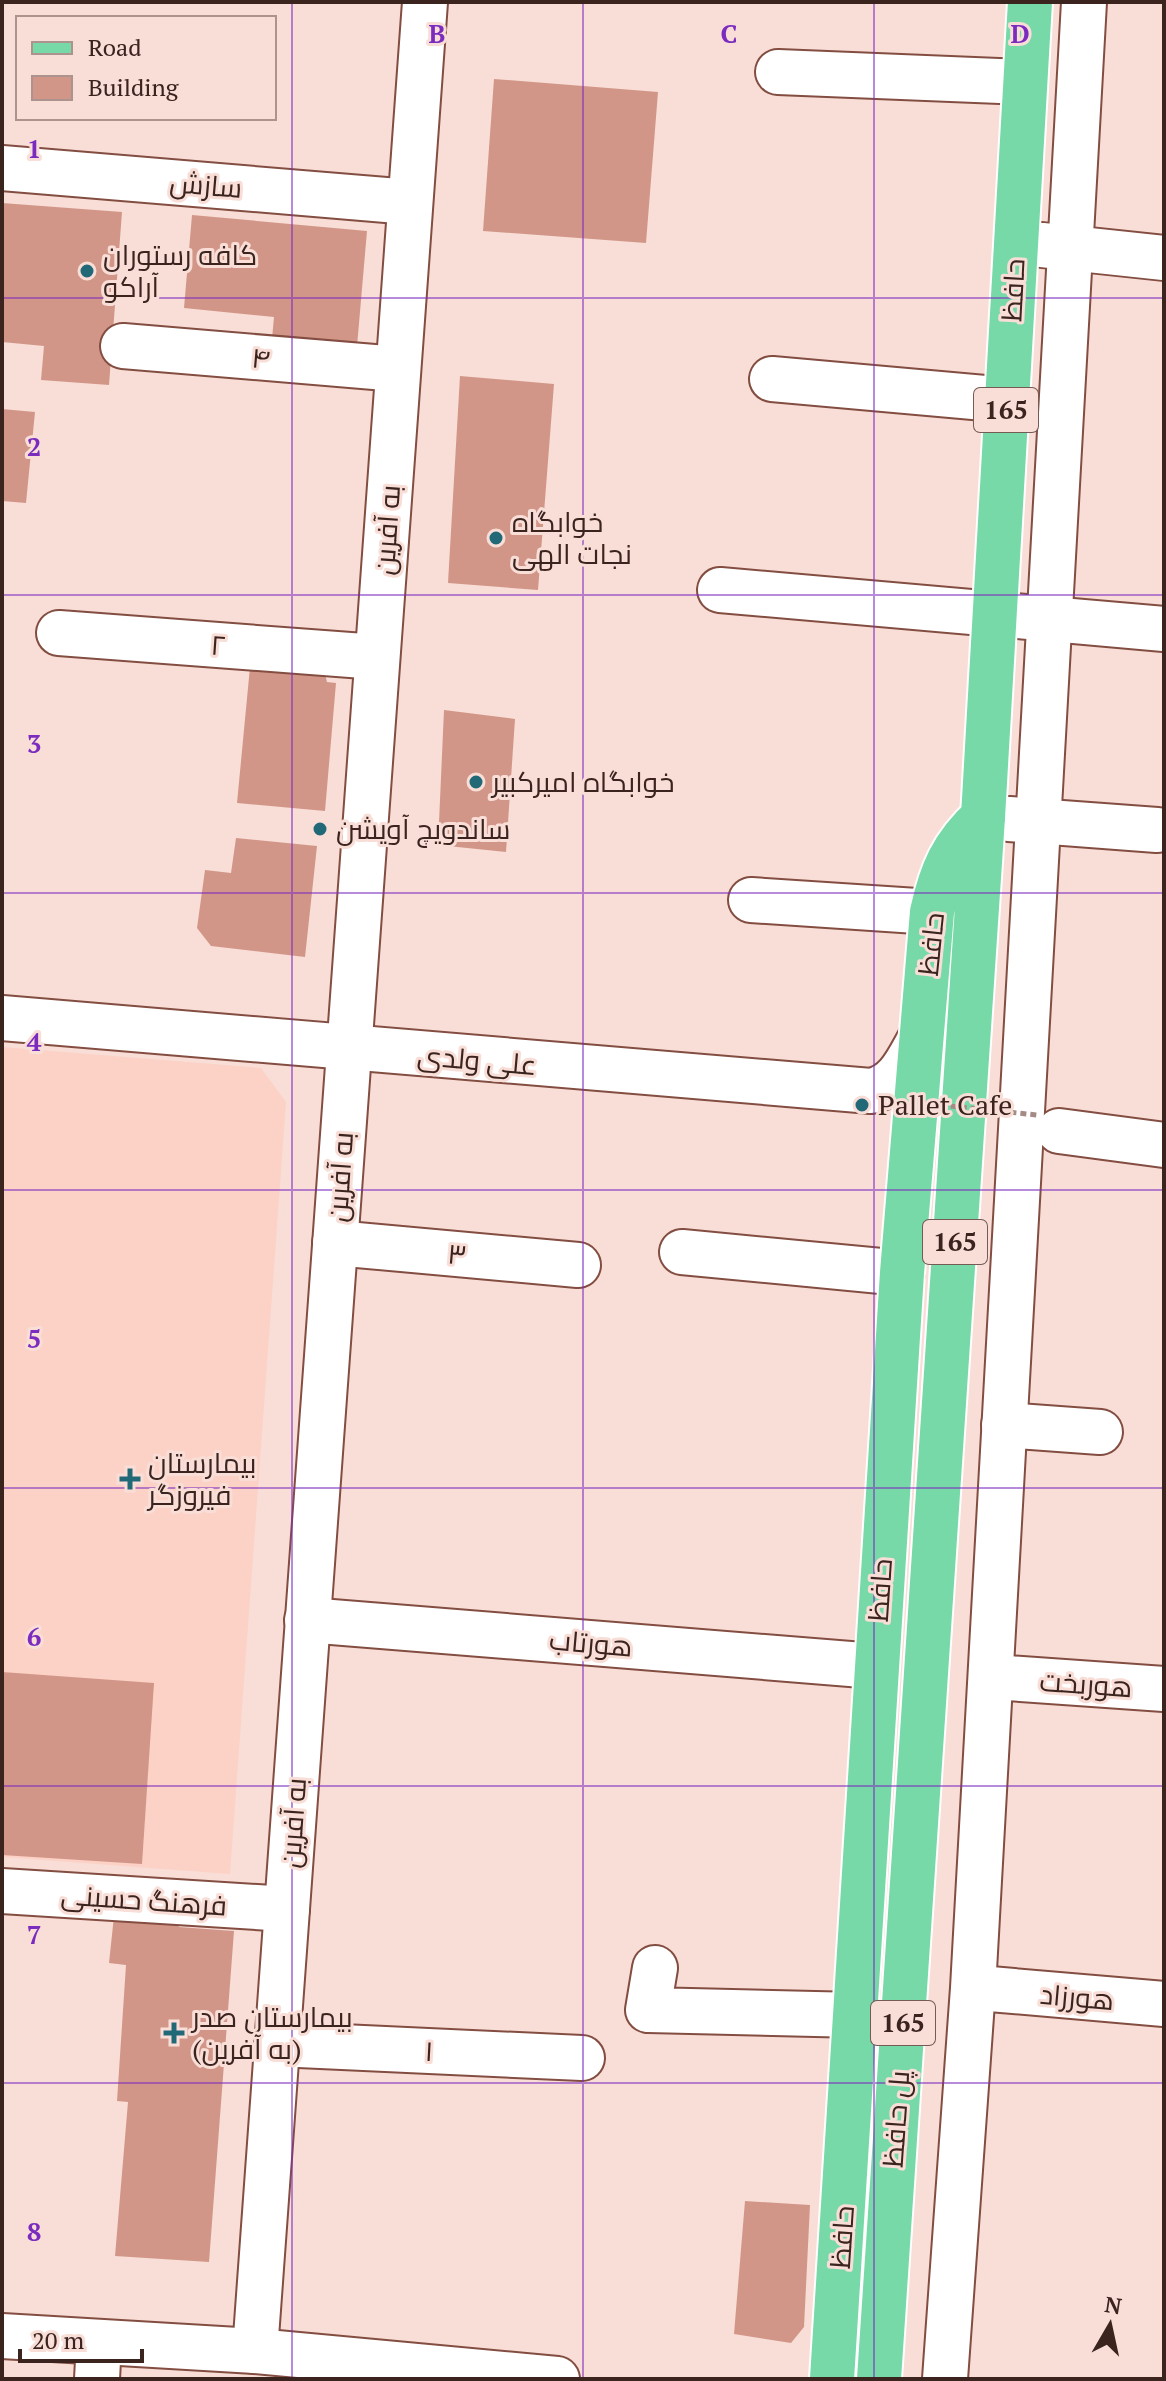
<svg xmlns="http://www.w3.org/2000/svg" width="1166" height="2381" font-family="'PT Serif',Cairo,serif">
  <rect width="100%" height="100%" fill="#f8ded7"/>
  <!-- built -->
  <path fill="#fcd1c6" d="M2,1047L261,1068L286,1102L230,1874L2,1857Z"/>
  <!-- building -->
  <g fill="#d29688">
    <path d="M494,79L658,92L646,243L483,231Z"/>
    <path d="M2,203L122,212L109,385L41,380L44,346L2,342Z"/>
    <path d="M192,215L367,231L356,358L271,350L274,317L184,308Z"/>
    <path d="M460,376L554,384L538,590L448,583Z"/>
    <path d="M2,409L35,412L26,503L2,501Z"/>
    <path d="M250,667L325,674L327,682L336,683L325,811L237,803Z"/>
    <path d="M444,710L515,719L506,852L438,845Z"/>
    <path d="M236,838L317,846L305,957L211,946L197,928L205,870L231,873Z"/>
    <path d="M2,1672L154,1683L142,1864L2,1855Z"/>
    <path d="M114,1916L177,1920L179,1927L234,1931L209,2262L115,2256L128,2102L117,2101L126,1965L109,1963Z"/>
    <path d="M745,2201L810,2205L804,2327L791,2343L734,2334Z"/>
  </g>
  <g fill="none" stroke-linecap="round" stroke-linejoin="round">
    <!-- minor casing -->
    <g stroke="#834d41" stroke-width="48">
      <g id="minor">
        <path d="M778,72L1025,82"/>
        <path d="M2,168L410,202"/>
        <path d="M1042,245L1164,258"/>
        <path d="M123,346L398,369"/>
        <path d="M772,379L1007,400"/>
        <path d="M720,590L1164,629"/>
        <path d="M59,633L377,657"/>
        <path d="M1009,819L1157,830"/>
        <path d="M751,900L932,912"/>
        <path d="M2,1018L871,1091C900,1085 909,1057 923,1034"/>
        <path d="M1059,1131L1164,1145"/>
        <path d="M335,1243L578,1265"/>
        <path d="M682,1252L902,1273"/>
        <path d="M1004,1425L1100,1432"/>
        <path d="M307,1620L875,1666"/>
        <path d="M1007,1678L1164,1689"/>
        <path d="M2,1891L287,1909"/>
        <path d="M655,1968L648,2010L858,2015"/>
        <path d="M990,1989L1164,2004"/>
        <path d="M277,2044L582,2058"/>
        <path d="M2,2336L255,2351L557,2379"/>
        <path d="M255,2351L425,2"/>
        <path d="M97,2379L99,2342"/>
        <path d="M945,2379L973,1988L1084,2"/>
      </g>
    </g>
    <!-- major casing -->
    <g stroke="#fff" stroke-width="48">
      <g id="major">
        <path d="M832,2379L902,1273L932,912C941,872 952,845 983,817"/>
        <path d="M879,2379L983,817L1030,2"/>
      </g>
    </g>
    <!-- minor -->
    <use href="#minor" stroke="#fff" stroke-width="44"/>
    <!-- major -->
    <use href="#major" stroke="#76d9a7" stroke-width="44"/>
    <!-- path-bridge -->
    <path stroke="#a48b85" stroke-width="5" stroke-dasharray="6 4" stroke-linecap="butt" d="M901,1101L1037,1115"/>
  </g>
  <!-- grid -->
  <path fill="none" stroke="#7b2cbf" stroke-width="2" stroke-opacity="0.55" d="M292,2V2379M583,2V2379M874,2V2379M2,298H1164M2,595H1164M2,893H1164M2,1190H1164M2,1488H1164M2,1786H1164M2,2083H1164"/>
  <!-- markers -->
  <g fill="#226977" stroke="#f8ded7" stroke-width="3">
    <circle cx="87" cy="271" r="8"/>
    <circle cx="496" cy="538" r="8"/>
    <circle cx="476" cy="782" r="8"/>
    <circle cx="320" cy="829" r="8"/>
    <circle cx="862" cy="1105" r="8"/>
    <path d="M126 1467h8v8h8v8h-8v8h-8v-8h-8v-8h8z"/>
    <path d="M170 2021h8v8h8v8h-8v8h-8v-8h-8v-8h8z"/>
  </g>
  <g text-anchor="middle" stroke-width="6" stroke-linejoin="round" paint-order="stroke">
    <!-- shield labels -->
    <g fill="#f8ded7" stroke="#745b56" stroke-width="2">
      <rect x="974" y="388" width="64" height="44" rx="6"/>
      <rect x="923" y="1220" width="64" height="44" rx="6"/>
      <rect x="871" y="2001" width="64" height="44" rx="6"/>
    </g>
    <g font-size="26" font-weight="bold" fill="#3b231e">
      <text x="1006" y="419">165</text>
      <text x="955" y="1251">165</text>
      <text x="903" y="2032">165</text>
    </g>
    <!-- street labels -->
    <g font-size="28" fill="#3b231e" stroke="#f8ded7">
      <text transform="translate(206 185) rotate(5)" y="10">سازش</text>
      <text transform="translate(1013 290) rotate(-87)" y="10">حافظ</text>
      <text transform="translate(261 358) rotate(5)" y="10">۴</text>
      <text transform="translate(387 530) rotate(-86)" y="10">به آفرین</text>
      <text transform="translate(218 645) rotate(4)" y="10">۲</text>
      <text transform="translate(931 944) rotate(-84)" y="10">حافظ</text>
      <text transform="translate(477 1060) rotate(5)" y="10">علی ولدی</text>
      <text transform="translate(340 1177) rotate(-86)" y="10">به آفرین</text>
      <text transform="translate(457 1254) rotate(5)" y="10">۳</text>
      <text transform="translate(880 1590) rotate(-86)" y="10">حافظ</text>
      <text transform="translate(591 1643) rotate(5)" y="10">هورتاب</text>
      <text transform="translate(1086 1684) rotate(4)" y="10">هوربخت</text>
      <text transform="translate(293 1823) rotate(-86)" y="10">به آفرین</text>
      <text transform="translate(144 1900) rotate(4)" y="10">فرهنگ حسینی</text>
      <text transform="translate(1077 1997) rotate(5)" y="10">هورزاد</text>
      <text transform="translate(429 2051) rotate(3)" y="10">۱</text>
      <text transform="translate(896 2119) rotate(-86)" y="10">پل حافظ</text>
      <text transform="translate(842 2237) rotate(-86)" y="10">حافظ</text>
    </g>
    <!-- poi labels -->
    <g font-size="28" fill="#3b231e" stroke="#f8ded7" text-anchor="start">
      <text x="103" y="265">کافه رستوران<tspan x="103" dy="32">آراکو</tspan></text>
      <text x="512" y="532">خوابگاه<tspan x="512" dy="32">نجات الهی</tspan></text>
      <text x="492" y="792">خوابگاه امیرکبیر</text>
      <text x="336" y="839">ساندویچ آویشن</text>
      <text x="878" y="1115">Pallet Cafe</text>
      <text x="148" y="1473">بیمارستان<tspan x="148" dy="32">فیروزگر</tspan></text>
      <text x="192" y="2027">بیمارستان صدر<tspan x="192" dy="32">(به آفرین)</tspan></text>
    </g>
  </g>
  <g font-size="26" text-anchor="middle" font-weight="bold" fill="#7b2cbf" stroke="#f8ded7" stroke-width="6" stroke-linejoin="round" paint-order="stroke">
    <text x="437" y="43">B</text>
    <text x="729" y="43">C</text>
    <text x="1020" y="43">D</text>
    <text x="34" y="158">1</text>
    <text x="34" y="456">2</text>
    <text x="34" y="753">3</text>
    <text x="34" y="1051">4</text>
    <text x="34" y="1348">5</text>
    <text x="34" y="1646">6</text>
    <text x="34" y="1944">7</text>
    <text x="34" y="2241">8</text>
  </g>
  <!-- border -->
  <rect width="1166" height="2381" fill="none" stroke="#3b231e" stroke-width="8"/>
  <!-- legend -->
  <rect x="16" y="16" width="260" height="104" fill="#f8ded7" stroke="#ac938d" stroke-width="2"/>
  <rect x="32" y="42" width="40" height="12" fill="#76d9a7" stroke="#ac938d" stroke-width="2"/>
  <text x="88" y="56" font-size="24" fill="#3b231e">Road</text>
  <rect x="32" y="76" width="40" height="24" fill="#d29688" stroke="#ac938d" stroke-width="2"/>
  <text x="88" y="96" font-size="24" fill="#3b231e">Building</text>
  <!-- north arrow -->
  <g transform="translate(1110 2325) rotate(9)" stroke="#f8ded7" stroke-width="6" paint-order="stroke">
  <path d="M0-6L14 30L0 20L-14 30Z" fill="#3b231e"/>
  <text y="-12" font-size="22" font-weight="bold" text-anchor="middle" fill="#3b231e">N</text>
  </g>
  <!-- scale -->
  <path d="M20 2349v12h122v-12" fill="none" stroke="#3b231e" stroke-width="4"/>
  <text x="32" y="2349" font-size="24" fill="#3b231e" stroke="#f8ded7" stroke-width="6" paint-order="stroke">20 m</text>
</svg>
